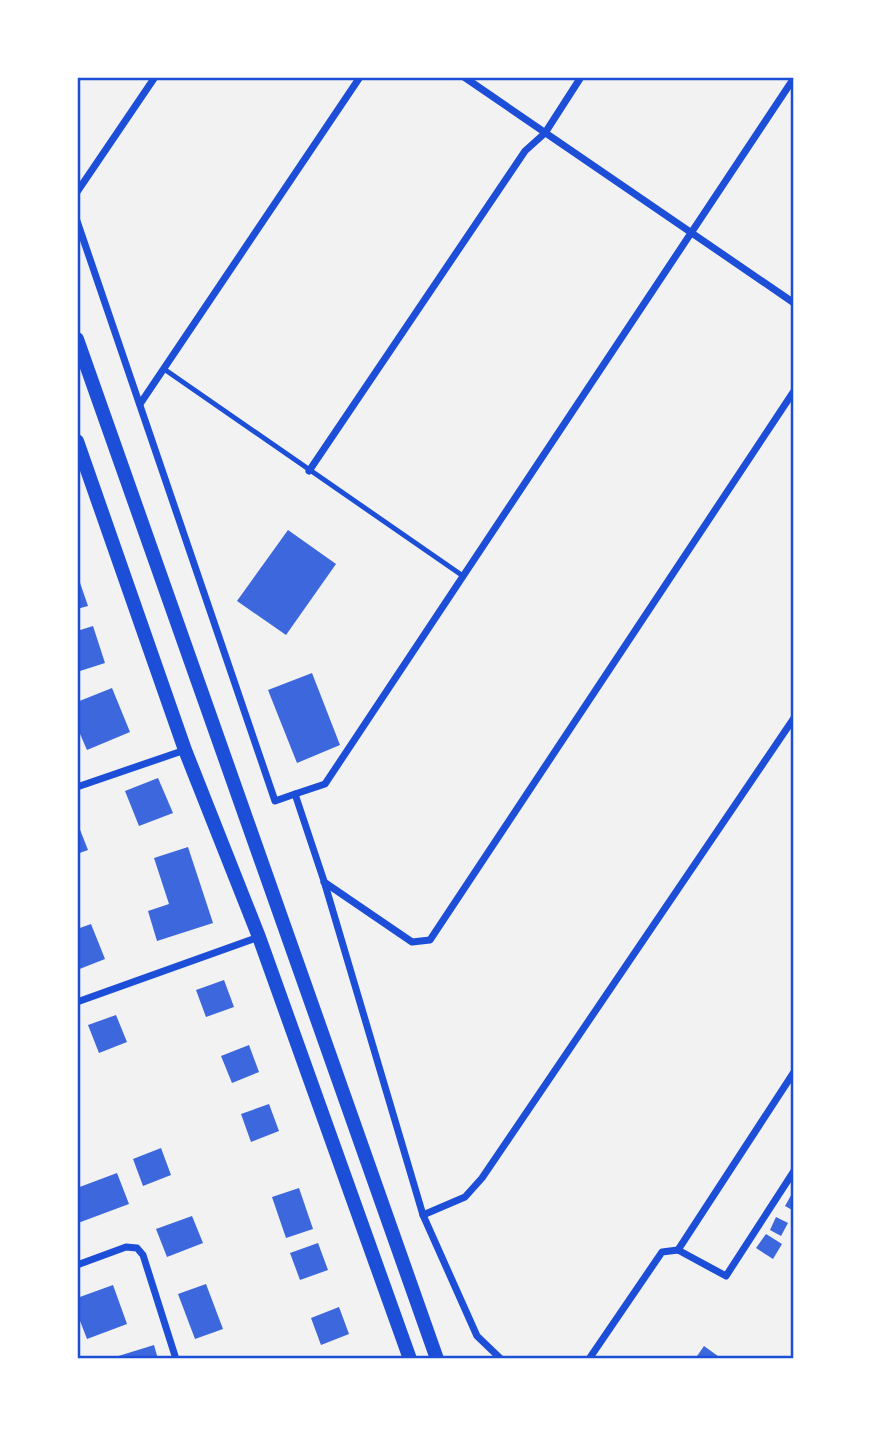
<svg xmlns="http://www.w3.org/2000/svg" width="871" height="1436" font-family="Raleway,sans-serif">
  <rect width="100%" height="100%" fill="#f2f2f2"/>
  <!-- building -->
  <g fill="#3d67dc">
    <path d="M288,530L336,564L286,635L237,601Z"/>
    <path d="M77,574L88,606L77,609Z"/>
    <path d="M93,626L105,663L77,672V631Z"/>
    <path d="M312,673L340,745L297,763L268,690Z"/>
    <path d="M112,688L130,732L87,750L77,727V702Z"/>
    <path d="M158,778L173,813L139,826L125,791Z"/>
    <path d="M77,822L88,850L77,854Z"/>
    <path d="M188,847L213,923L157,941L148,911L169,904L154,858Z"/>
    <path d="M91,924L105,959L77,970V929Z"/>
    <path d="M224,980L234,1007L206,1017L196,990Z"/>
    <path d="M116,1015L127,1042L99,1053L88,1025Z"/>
    <path d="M249,1045L259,1072L232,1083L221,1056Z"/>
    <path d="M269,1104L279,1131L251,1142L241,1114Z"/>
    <path d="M161,1148L171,1175L143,1186L133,1159Z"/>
    <path d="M117,1173L129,1204L78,1223L77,1188Z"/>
    <path d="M299,1188L313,1229L286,1238L272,1197Z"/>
    <path d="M794,1190V1211L785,1206Z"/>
    <path d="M192,1216L203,1243L167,1257L156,1229Z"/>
    <path d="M776,1217L788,1223L781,1236L770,1230Z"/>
    <path d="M766,1234L782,1244L773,1259L756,1248Z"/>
    <path d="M318,1243L328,1270L300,1280L290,1253Z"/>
    <path d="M206,1284L223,1329L195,1339L178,1294Z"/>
    <path d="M113,1285L127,1324L87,1339L77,1313V1298Z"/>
    <path d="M339,1307L349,1334L321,1345L311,1318Z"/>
    <path d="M154,1345L158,1359H112V1358Z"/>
    <path d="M704,1346L722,1359H695Z"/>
  </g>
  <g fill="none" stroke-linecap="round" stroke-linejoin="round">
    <!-- service -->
    <path stroke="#1d4ed8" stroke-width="5" d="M164,369L463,576"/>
    <!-- minor -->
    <g stroke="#1d4ed8" stroke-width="7">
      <path d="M464,77L794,303"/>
      <path d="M77,192L155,77"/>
      <path d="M77,221L275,801L295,794L324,881L423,1215L477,1336L501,1359"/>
      <path d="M140,404L360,77"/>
      <path d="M309,471L525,151L545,133L581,77"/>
      <path d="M77,787L185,750"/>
      <path d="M295,794L325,784L794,78"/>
      <path d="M324,882L412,942L430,940L794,391"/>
      <path d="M77,1002L259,937"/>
      <path d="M423,1215L465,1197L482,1178L794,718"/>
      <path d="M678,1250L794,1072"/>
      <path d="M678,1250L726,1276L794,1171"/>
      <path d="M77,1265L126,1247L137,1248L143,1255L176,1359"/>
      <path d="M589,1359L662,1252L678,1250"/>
    </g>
    <!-- secondary -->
    <g stroke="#1d4ed8" stroke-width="14">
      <path d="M77,339L437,1359"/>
      <path d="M77,441L185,750L259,937L410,1359"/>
    </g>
  </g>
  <!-- border -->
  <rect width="871" height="1436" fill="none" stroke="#ffffff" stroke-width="158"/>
  <rect x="79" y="79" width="713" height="1278" fill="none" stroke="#1d4ed8" stroke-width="2.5"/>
</svg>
